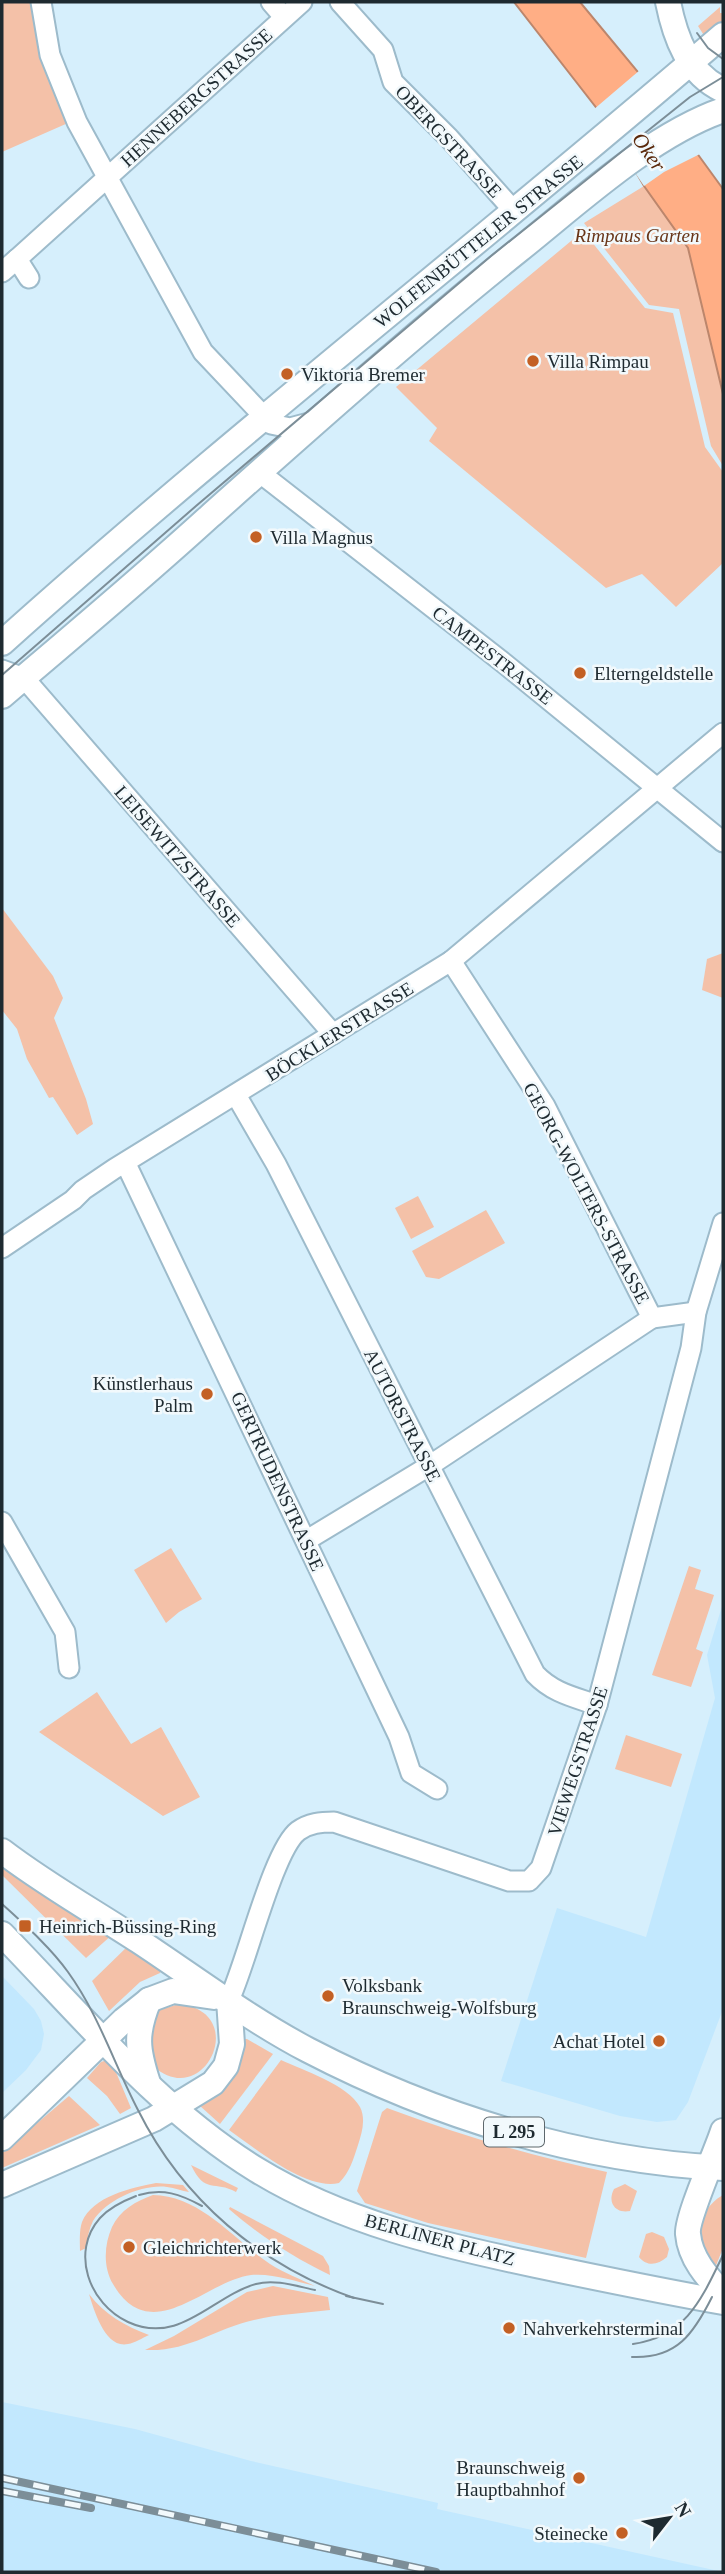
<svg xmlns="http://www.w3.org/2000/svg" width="725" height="2574" font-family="'Times New Roman',serif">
  <rect width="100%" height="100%" fill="#d6effc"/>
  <!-- built -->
  <g fill="#c2e8fe">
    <path d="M723,1603V2009L688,2102L676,2120L657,2122L620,2116L501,2081L557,1908L646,1937L715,1698L707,1655Z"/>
    <path d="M2,1976L34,2009L41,2021L44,2034L41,2050L26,2070L2,2093Z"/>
    <path d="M2,2402L135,2429L251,2461L438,2503L437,2509L723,2572H2Z"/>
  </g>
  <!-- green -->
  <g fill="#f4c1a8">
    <path d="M2,2H31L40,55L68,123L2,152Z"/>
    <path d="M720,7V13H723V22L705,37L698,26Z"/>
    <path d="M644,186L688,248L723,394V466L711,446L679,309L649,305L584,223Z"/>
    <path d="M583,231L645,308L673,313L705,447L723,472V563L676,607L642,574L606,588L429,441L437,428L396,387Z"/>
    <path d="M2,908L53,976L63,998L54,1018L86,1099L93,1124L77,1135L53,1097L49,1098L27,1059L17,1029L2,1010Z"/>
    <path d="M723,953V998L702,990L707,959Z"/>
    <path d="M418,1196L434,1227L411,1239L395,1208Z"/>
    <path d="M486,1210L505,1243L439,1279L426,1277L412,1251Z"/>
    <path d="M171,1548L202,1599L179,1612L166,1623L134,1570Z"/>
    <path d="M689,1566L701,1570L695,1589L714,1595L696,1649L703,1652L691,1687L652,1675Z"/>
    <path d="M97,1692L131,1744L161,1727L200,1797L163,1816L39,1732Z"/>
    <path d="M626,1735L682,1754L671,1787L615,1769Z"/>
    <path d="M2,1860L113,1934L86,1958L2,1875Z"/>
    <path d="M129,1945L162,1968L160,1973L140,1982L109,2011L92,1981Z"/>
    <path d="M179,2004C251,2012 204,2112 153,2066L150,2019L159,2010Z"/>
    <path d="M241,2039H247L273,2054L220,2124L199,2105Z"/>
    <path d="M107,2060L113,2065L131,2108L120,2114L107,2096L87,2078L101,2062Z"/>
    <path d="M281,2060C303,2070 348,2085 360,2107C366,2119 362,2133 358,2145C353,2160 350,2172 339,2183C306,2191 255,2148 229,2130Z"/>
    <path d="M69,2096L100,2125L2,2168V2153Z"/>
    <path d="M387,2108C459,2135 532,2156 607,2172L586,2258L428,2223L365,2203L357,2191L382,2112Z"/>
    <path d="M191,2165L238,2188L236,2192C215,2180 205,2195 191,2165Z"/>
    <path d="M156,2183L183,2185L189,2192C182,2191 175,2188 167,2187C143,2184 107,2199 93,2221C89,2229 87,2239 86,2248L80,2251C80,2242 79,2231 82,2222C93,2196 131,2188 156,2183Z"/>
    <path d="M625,2184L637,2191L630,2211C615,2214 607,2202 614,2189Z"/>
    <path d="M153,2195C201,2196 233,2239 270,2264C284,2273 300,2279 315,2286C295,2281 272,2273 251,2275C205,2281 151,2349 113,2284C103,2267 104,2245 112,2227C120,2210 136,2201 153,2195Z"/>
    <path d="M723,2195V2248L713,2273C709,2264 699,2252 698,2242C695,2224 708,2203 723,2195Z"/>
    <path d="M230,2207L323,2256L329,2266L330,2275C293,2257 260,2236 229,2209Z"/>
    <path d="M652,2232L664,2237L669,2249L667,2257C658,2265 647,2267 639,2257L646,2234Z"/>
    <path d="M273,2286L328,2297L330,2310C305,2313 279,2314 254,2320C214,2329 189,2352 145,2350L174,2336L247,2292Z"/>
    <path d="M89,2294C105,2315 125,2326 149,2335C142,2338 135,2343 128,2344C105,2349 94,2310 89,2294Z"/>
  </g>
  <!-- water -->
  <path fill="#ffae85" stroke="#bc866c" stroke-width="2" d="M514,2H580L638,72L723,189V394L688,248L644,186L605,119Z"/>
  <!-- pier -->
  <path fill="#d6effc" d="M640,70L702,153L664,172L644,186L593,110Z"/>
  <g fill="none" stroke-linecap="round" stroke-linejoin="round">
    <!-- minor casing -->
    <g stroke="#9dbbcb" stroke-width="23">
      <g id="minor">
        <path d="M41,2L50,55L77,122L203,352L271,424L290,428L316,421"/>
        <path d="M271,2L284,17"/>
        <path d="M340,2L383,50L393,82L449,138L514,211"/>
        <path d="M2,272L17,259"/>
        <path d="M29,278L17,259L302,2"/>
        <path d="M259,472L505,664L723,842"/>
        <path d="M2,670L24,678L333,1034"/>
        <path d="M451,961L545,1106L652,1318L696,1312"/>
        <path d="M236,1095L276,1164L535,1674C553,1693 574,1697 597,1705"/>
        <path d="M126,1164L399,1737L411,1773L437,1789"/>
        <path d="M2,1248L73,1200L83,1190L114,1169L451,961L723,733"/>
        <path d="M2,1522L65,1632L69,1668"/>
        <path d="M307,1540L429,1466L652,1318"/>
        <path d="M229,2000C246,1965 273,1850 298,1831C309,1823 321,1822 334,1822L509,1881H529L541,1868L597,1705L691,1348L696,1312L723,1223"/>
      </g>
    </g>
    <!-- major casing -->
    <g stroke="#9dbbcb" stroke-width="28">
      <g id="major">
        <path d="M668,2C675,37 688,74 723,90"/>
        <path d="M2,643C236,433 485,240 723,35"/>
        <path d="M2,696C72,637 142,578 210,516C311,426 413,335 519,250C579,202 651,135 723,110"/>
        <path d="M2,1851C45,1884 93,1911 139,1941C195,1978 249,2019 308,2050C435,2116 580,2161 723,2168"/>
        <path d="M2,1934C82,2016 158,2109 257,2170C342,2222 441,2245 536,2265C598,2278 661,2291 723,2302"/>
        <path d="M148,2083C137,2049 135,2034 149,2000"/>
        <path d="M723,2131C717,2150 686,2219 688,2234C690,2258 707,2277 723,2294"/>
        <path d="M2,2138L124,2020L149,2000L173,1991L214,1997"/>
        <path d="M2,2185L154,2119L213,2083L226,2066L232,2044L229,2000"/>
      </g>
    </g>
    <!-- minor -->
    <use href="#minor" stroke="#fff" stroke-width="19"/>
    <!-- major -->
    <use href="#major" stroke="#fff" stroke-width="24"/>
    <!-- tram -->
    <g stroke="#7c8e98" stroke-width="2">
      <path d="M697,33L708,48L723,59"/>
      <path d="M2,675L196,506L491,256L690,97L723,77"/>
      <path d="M2,1904C25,1925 50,1947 68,1972C99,2015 114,2064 138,2110C183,2200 260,2265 354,2298"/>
      <path d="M139,2195C163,2188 180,2194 202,2206"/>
      <path d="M136,2196C123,2201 110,2207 100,2218C70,2252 89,2304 128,2322C180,2346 212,2296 256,2284C275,2279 296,2286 315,2290"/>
      <path d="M346,2296L383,2304"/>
      <path d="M633,2344C687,2336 702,2298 723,2255"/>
      <path d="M632,2357C677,2359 694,2333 712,2297"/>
    </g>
    <!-- rail casing -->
    <g stroke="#7c8e98" stroke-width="8">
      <g id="rail">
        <path d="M2,2478L436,2572"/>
        <path d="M2,2491L91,2508"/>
      </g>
    </g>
    <!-- rail -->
    <use href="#rail" stroke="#f2f9fc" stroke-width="5" stroke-dasharray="16" stroke-linecap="butt"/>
  </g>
  <!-- markers -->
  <g fill="#c36024" stroke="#f2f9fc" stroke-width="2.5">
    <circle cx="533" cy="361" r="7"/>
    <circle cx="287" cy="374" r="7"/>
    <circle cx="256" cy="537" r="7"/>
    <circle cx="580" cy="673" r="7"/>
    <circle cx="207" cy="1394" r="7"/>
    <rect x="18" y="1919" width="14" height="14" rx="3.5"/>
    <circle cx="328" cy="1996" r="7"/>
    <circle cx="659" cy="2041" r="7"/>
    <circle cx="129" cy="2247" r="7"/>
    <circle cx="509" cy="2328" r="7"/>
    <circle cx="579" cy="2478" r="7"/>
    <circle cx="622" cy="2533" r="7"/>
  </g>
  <g text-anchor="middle" stroke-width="5" stroke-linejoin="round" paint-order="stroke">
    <!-- shield labels -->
    <rect fill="#f2f9fc" stroke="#5e686d" stroke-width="2" x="484" y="2117.5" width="60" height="29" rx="5"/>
    <g font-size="18" font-weight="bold" fill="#1e2a30">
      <text x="514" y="2138">L 295</text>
    </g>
    <!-- street labels -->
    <g font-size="19" fill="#1e2a30" stroke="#f2f9fc">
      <text transform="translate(196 97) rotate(-42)" y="7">HENNEBERGSTRASSE</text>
      <text transform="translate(449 141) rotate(47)" y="7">OBERGSTRASSE</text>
      <text transform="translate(478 241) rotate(-39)" y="7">WOLFENBÜTTELER STRASSE</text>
      <text transform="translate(493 655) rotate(38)" y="7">CAMPESTRASSE</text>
      <text transform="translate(178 856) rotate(49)" y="7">LEISEWITZSTRASSE</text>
      <text transform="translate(339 1031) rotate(-32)" y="7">BÖCKLERSTRASSE</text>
      <text transform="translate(587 1193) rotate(62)" y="7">GEORG-WOLTERS-STRASSE</text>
      <text transform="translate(403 1415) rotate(63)" y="7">AUTORSTRASSE</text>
      <text transform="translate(278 1481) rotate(65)" y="7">GERTRUDENSTRASSE</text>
      <text transform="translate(577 1761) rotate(-72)" y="7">VIEWEGSTRASSE</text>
      <text transform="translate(440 2239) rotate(15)" y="7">BERLINER PLATZ</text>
    </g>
    <!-- park labels -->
    <g font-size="19" font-style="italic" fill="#693619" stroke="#f2f9fc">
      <text x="637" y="242">Rimpaus Garten</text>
    </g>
    <!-- poi labels -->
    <g font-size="19" fill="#1e2a30" stroke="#f2f9fc" text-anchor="start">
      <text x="547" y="368">Villa Rimpau</text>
      <text x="301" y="381">Viktoria Bremer</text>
      <text x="270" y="544">Villa Magnus</text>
      <text x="594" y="680">Elterngeldstelle</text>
      <text x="193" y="1390" text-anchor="end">Künstlerhaus<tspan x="193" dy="22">Palm</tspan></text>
      <text x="39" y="1933">Heinrich-Büssing-Ring</text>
      <text x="342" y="1992">Volksbank<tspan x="342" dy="22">Braunschweig-Wolfsburg</tspan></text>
      <text x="645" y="2048" text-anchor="end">Achat Hotel</text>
      <text x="143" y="2254">Gleichrichterwerk</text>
      <text x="523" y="2335">Nahverkehrsterminal</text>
      <text x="565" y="2474" text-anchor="end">Braunschweig<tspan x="565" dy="22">Hauptbahnhof</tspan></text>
      <text x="608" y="2540" text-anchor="end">Steinecke</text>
    </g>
    <!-- water labels -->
    <g font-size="21" font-style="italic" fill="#5a280a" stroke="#f2f9fc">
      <text transform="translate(649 152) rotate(55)" y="7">Oker</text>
    </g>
  </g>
  <!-- border -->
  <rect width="725" height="2574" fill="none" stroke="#1e2a30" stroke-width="7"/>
  <!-- north arrow -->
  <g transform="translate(669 2518) rotate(59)" stroke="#f2f9fc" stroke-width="5" paint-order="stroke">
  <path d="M0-5L12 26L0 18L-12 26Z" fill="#1e2a30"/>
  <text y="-10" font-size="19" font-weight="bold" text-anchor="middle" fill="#1e2a30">N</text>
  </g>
</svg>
